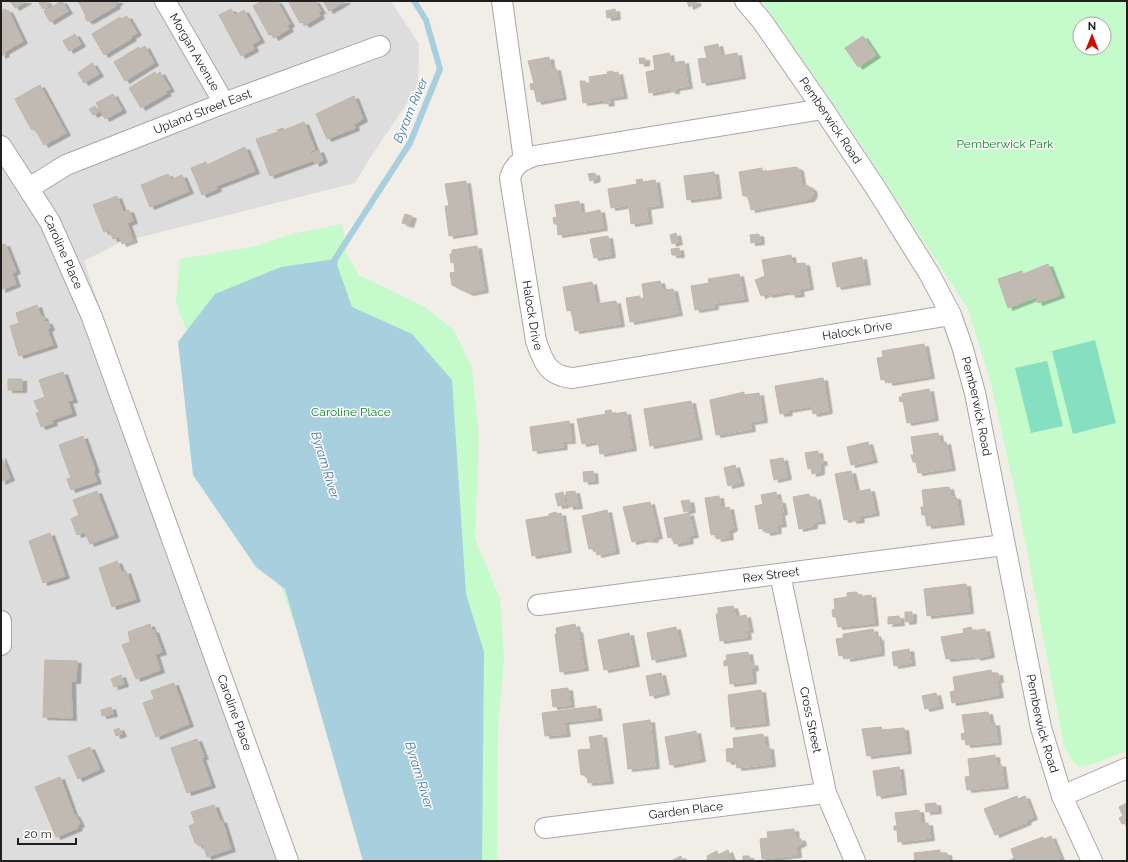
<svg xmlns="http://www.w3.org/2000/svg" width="1128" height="862" font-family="Raleway,sans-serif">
  <defs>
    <filter id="shadow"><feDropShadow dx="4.5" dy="2.5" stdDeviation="0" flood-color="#0004"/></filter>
  </defs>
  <rect width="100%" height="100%" fill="#f1eee7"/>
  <!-- residential -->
  <path fill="#dedddd" d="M1,1H391L419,44L418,87L370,158L355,183L121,242L84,261L289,861H1Z"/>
  <!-- park -->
  <g fill="#c5facb" fill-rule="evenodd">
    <path d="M762,1H1127V751L1093,764L1078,767L1071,759L1064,746L1018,505L991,383L968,309L847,123ZM1080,24H1104V48H1080Z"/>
    <path d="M342,224L347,255L359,275L425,307L454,330L472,368L479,437L475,539L500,598L504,660L498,728L497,861H382L176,302L180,259L253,247L292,234Z"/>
  </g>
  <!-- pitch -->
  <g fill="#85dfc0">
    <path d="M1095,340L1116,423L1073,434L1052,351Z"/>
    <path d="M1047,361L1063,426L1031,433L1015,368Z"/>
  </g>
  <!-- water -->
  <path fill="#a7cfde" d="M335,259L352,307L412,334L452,380L466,594L484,652L482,861H363L285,589L256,567L193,475L178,342L215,294L281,267Z"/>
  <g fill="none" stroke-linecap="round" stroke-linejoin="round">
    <!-- stream -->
    <path stroke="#a7cfde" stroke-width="6" d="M334,266L335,259L410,143L440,69L426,20L414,1"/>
  </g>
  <!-- building -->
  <g fill="#c1bab3" stroke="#c2b5a9" filter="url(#shadow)">
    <path d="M10,1H27L15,8Z"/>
    <path d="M42,1H46L49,6L43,9L39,3Z"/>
    <path d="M62,1L68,11L50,22L44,11Z"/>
    <path d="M78,1H118V2L115,4L116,6L90,21H87L85,17L86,16Z"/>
    <path d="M262,1H277L290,24L287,26L289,29L274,38L272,34L269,35L253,6Z"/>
    <path d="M288,1H315L321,11L318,12L320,16L305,25L303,22L300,23Z"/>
    <path d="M323,1H346L329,11Z"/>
    <path d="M687,1H696L697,3L689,7Z"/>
    <path d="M5,9L6,11L8,10L23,41L4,52L5,54L1,56V11Z"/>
    <path d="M231,9L235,15L244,10L260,40L252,44L254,49L241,56L219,15Z"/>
    <path d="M615,9L616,17L607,18L606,11Z"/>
    <path d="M127,16L137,33L131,36L132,38L104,55L92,34L120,17L121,19Z"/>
    <path d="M75,34L81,44L69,51L63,41Z"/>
    <path d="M863,36L876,55L858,67L845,48Z"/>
    <path d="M718,44L721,56L737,53L741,76L702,83L698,59L707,58L704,47Z"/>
    <path d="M145,46L154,63L125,81L114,62L139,47L140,49Z"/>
    <path d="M669,53L671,63L684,61L688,86L675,88V91H671L670,89L649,93L646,72L655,70L653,56Z"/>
    <path d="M549,57L551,69L556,68L562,97L537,102L534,89L531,90L530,84L534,83L528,61Z"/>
    <path d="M639,58H645V63L640,64Z"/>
    <path d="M92,63L99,74L84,83L78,73Z"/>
    <path d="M613,71V73L618,72L623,96L609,98L610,103L605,104L604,100L583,103L580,81H585V83H590L589,77L608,74L607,72Z"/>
    <path d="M155,72L156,75L160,72L170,89L165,91L167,93L141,108L129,88Z"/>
    <path d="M40,85L66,133L44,145L35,129L32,130L26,120L15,99Z"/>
    <path d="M113,94L122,110L105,119L96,103Z"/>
    <path d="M354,96L363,119L354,124L355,128L327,139L316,114Z"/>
    <path d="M95,106L99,112L93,115L89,109Z"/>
    <path d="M304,122L315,150L310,151L311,154L319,150L323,160L315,164L314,160L270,176L256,139L278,132L277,130L283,128L284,130Z"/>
    <path d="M245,147L255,171L216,186L217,189L202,195L191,168L206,162L207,165Z"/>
    <path d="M796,167L799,169L802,186L807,185L812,189L813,194L810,199L751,210L748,196H743L739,172L762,168V172Z"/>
    <path d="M714,172L717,196L687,200L684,176Z"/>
    <path d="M595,173L596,179L590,181L588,174Z"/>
    <path d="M168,174L171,180L182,175L189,191L150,207L141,185Z"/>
    <path d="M642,179L643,182L655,180L659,205L646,207L648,221L631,224L629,205L611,208L608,189L637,184L636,180Z"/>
    <path d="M466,181L473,232L449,236L445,206H449L445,184Z"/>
    <path d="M117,196L123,212L129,210L133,221L127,223L133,240L122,244L119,237L113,239L109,230L104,232L93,205Z"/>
    <path d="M579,201L581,214L600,210L603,228L558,235L557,224H554L553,218L557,217L555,205Z"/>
    <path d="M405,214L412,216L409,225L402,223Z"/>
    <path d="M676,233L678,242L672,244L670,235Z"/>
    <path d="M759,234L760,242L751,243L750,235Z"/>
    <path d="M608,236L611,255L594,258L590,239Z"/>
    <path d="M5,244L16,271L12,273L16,284L1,290V245Z"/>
    <path d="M477,246L484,290L469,293L452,285L450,273L455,272L454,262L451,263L450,254H452V250Z"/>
    <path d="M679,248L680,255H672L671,249Z"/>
    <path d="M791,255L792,264L805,263L809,287L799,289L800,294L791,295L790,291L768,295V293L761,296L755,280L765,276L762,260Z"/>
    <path d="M862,257L866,282L837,287L832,263Z"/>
    <path d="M1048,264L1060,295L1038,303L1036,297L1008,308L998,279L1022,271L1023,274Z"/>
    <path d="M739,274L744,299L714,303V307L695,310L691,286L709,283L708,279Z"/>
    <path d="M660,281L662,290L673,289L678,313L630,322L626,298L640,296V299L644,298L642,284Z"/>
    <path d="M592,282L596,304L616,301L620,324L575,331L571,310L567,311L563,287Z"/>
    <path d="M37,305L41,317L43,316L45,322H48L50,328L47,329L53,345L19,356L10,326L19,323L16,313Z"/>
    <path d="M924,344L930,376L888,383V379L881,380L877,358L883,357L882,351Z"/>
    <path d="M63,372L73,400L68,401L72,413L52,420L53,423L41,427L36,413L39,412L34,401L45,397L39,380Z"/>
    <path d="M823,378L828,411L813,414L811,406L787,410L788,413L780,414L775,386Z"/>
    <rect x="8" y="379" width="14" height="11"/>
    <path d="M929,389L934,418L907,423L903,401L900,402L899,397H902V394Z"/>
    <path d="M744,392V395L759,393L763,420L750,422L751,429L716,435L710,400Z"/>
    <path d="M691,401L698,437L650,446L644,409Z"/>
    <path d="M611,410L612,414L626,412L632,448L600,454L598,441L582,444L577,419L606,414L605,411Z"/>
    <path d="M569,421L571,441H562L563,447L533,451L530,427Z"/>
    <path d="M938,433L940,443L946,442L951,468L918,473L916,462H913L911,455H914L911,437Z"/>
    <path d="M83,436L95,470L93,471L97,481L71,490L67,479L71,478L59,445Z"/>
    <path d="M868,442L873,460L851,465L847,447Z"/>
    <path d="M818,451L819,459H822L823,463H820V472L812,474L811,468L808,469L805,453Z"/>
    <path d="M1,456L10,478L1,482Z"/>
    <path d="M783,458L787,477L774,480L770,460Z"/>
    <path d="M735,465L740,483L728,486L724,468Z"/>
    <path d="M593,471L594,481L584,482L583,472Z"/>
    <path d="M851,471L856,492L870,489L875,513L859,516L860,520L852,521V518L844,520L835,474Z"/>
    <path d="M949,487L951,497H956L960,522L927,526L925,515H922L921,507H924L922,490Z"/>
    <path d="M97,491L114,535L90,544L85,532L77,535L71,519L79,515L73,500Z"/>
    <path d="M575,491L578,506L569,507L566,492Z"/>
    <path d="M563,492L565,505L558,506L555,494Z"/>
    <path d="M776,492L778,501H781L783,512L780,513L782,524L776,525L777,531L766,533L765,528L759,529L755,506L763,504L761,495Z"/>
    <path d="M809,494L810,499L816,497L821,521L813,522V526L799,529L793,497Z"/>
    <path d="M719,496L721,509L729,507L733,528L728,531L729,537L717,539L716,534L711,535L705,498Z"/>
    <path d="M689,500L691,510L684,512L681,501Z"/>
    <path d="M650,502L658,536L654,537L653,540L644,539L632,542L623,507Z"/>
    <path d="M607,510L615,551L597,555L596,548L589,549L582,516Z"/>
    <path d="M556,512L557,514L561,513L567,550L532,556L526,520L549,516V514Z"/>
    <path d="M689,513L694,535L688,536L689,541L674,544L673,537L668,538L664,518Z"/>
    <path d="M50,533L65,576L43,583L29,541Z"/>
    <path d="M117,561L122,573L126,571L136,599L112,607L99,568Z"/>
    <path d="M966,584L969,611L927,616L924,589Z"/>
    <path d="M857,592L858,597L871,595L874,623L838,627L836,617H833L832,610L835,609L834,599L847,597V593Z"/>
    <path d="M733,606L736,617L746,615L749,630H746L747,637L720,641L716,614H718V608Z"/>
    <path d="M905,612H912V621L905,622Z"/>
    <path d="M899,616L900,623L888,624V617Z"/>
    <path d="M150,624L152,631L154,630L162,652L155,654L160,670L136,679L122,645L130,642L128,632Z"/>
    <path d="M575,624L576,630H578L584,668L560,672L555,634H557L556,628Z"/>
    <path d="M676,627L682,654L652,660L647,633Z"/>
    <path d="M971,627L972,631L985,629L990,655L976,658V656L946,659L941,637L964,633L963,629Z"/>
    <path d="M873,629L874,635L876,634L877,638H879L880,653L846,659V655L839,656L836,639L843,638V634Z"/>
    <path d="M629,633L635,664L604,670L598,640Z"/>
    <path d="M909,649L911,663L894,666L892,652Z"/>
    <path d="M748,652L750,664L753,663L754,668L751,669L752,681L730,684L728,665L724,666V661L727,660L726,655Z"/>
    <path d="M45,660L77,661L76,681H71L72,718L43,717Z"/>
    <path d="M991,670L992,673H998L999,680H996L999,695L952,703L950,692L955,691L953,677Z"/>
    <path d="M661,673L665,692L650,696L646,676Z"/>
    <path d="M121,675L124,684L114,687L111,679Z"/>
    <path d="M174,683L189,724L156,737L143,703L154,699L151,691Z"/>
    <path d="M568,688L570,705L553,707L551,690Z"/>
    <path d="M761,690L765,723L731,727L728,695Z"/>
    <path d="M936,693L939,706L925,709L922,696Z"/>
    <path d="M596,706L598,718L564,722L566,734L545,736L542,713Z"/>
    <path d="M111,707L113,714L102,716L101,710Z"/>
    <path d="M988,712L990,724L995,723L997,742L966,745L965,739L962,740L961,734L965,733L962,715Z"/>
    <path d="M650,720L655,766L628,769L623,724Z"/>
    <path d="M881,727L882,730L904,728L907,751L867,756L862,729Z"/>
    <path d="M119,728L122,734L116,736L114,730Z"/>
    <path d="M696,731L701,759L670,765L665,737Z"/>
    <path d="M763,734L765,747H769L771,764L737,768L736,761L727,762L726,749L734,748L733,738Z"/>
    <path d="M602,735L609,781L588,783L587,775H581L578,750L591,749L589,737Z"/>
    <path d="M197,739L204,757H201L211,785L187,793L171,748Z"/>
    <path d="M90,747L100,769L78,779L68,756Z"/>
    <path d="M995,755L996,765L1001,764L1004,786L967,790L965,777L970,776L968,759Z"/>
    <path d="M899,767L902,792L877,796L873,771Z"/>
    <path d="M60,777L74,815L75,814L80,824L77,826L78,828L56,837L35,787Z"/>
    <path d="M1017,796L1018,799L1025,796L1033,817L1026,820L1027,822L995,835L984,809Z"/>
    <path d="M936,803L937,811L926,812L925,804Z"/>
    <path d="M1127,803V825L1126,823L1122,824L1119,818L1123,816L1119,807Z"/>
    <path d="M214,805L220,821L222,820L231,849L207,857L203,844L198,846L197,843H195L189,826L195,823L191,812Z"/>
    <path d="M919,810L921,824L928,823L930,838L898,842L897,830H894V826H897L895,813Z"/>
    <path d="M794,829L795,838L801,839L802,843L796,846L797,855L762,859L760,839L768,838L767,832Z"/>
    <path d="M1051,836L1060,858L1052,861H1010V860L1014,858L1011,849L1043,837L1044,839Z"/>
    <path d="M728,850L732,861H704L708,859L707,856L717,851L718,855Z"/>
    <path d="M940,850V853H947L948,861H915L914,853Z"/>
    <path d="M681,856L683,861H671Z"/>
    <path d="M743,856H749L750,861H743Z"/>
  </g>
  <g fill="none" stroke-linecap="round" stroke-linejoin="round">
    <!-- minor casing -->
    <g stroke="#a7a7a7" stroke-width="22">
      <g id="minor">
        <path id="s1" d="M165,1L224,103"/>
        <path d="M502,1L524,160"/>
        <path id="s2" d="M745,1L762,21L823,109L875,187L930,275L951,315L962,346L975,393L1041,728L1062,796L1092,861"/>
        <path id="s3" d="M823,109L534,156C521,161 514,164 510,178L536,341C543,362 548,376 573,378L951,315"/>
        <path id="s4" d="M1,146L50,222L92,317L288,861"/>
        <path id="s5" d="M29,188L66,165L224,103L380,46"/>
        <path id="s6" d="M780,574L826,793L855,861"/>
        <path id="s7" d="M538,605L1004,545"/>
        <path d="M1,621V645"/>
        <path d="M1062,796L1127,768"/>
        <path id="s8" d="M545,828L826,793"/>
      </g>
    </g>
    <!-- minor -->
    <use href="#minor" stroke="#fff" stroke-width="20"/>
  </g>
  <g text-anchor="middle" stroke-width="3" stroke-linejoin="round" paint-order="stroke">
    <!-- street labels -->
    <g font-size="12" fill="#202020" stroke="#fff">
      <text dy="4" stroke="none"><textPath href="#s1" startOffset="59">Morgan Avenue</textPath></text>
      <text dy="4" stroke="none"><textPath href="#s5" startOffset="190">Upland Street East</textPath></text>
      <text dy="4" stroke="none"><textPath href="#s2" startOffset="147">Pemberwick Road</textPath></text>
      <text dy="4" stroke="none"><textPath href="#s4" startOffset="123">Caroline Place</textPath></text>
      <text dy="4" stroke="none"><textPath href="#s3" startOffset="466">Halock Drive</textPath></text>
      <text dy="4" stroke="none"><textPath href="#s3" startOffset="837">Halock Drive</textPath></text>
      <text dy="4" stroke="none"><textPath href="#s2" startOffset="471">Pemberwick Road</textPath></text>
      <text dy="4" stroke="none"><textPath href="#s7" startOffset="235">Rex Street</textPath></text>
      <text dy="4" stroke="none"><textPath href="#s4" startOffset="615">Caroline Place</textPath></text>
      <text dy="4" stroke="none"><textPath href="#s6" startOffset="149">Cross Street</textPath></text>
      <text dy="4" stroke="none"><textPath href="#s2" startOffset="795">Pemberwick Road</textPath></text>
      <text dy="4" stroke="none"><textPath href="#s8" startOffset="142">Garden Place</textPath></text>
    </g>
    <!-- park labels -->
    <g font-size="12" fill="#0c801b" stroke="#fff">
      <text x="1005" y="148">Pemberwick Park</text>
      <text x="351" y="416">Caroline Place</text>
    </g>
    <!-- water labels -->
    <g font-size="13" font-style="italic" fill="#4975a9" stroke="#fff">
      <text transform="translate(410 110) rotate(-67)" y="5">Byram River</text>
      <text transform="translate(326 465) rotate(73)" y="5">Byram River</text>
      <text transform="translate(420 775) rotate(73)" y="5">Byram River</text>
    </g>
  </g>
  <!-- border -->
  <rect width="1128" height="862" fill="none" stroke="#202020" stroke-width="4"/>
  <!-- north arrow -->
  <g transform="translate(1092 36)"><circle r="19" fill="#ffffff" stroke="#a6a6a6"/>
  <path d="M0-3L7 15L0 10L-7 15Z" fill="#d00a00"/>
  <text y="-6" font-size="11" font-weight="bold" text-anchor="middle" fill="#202020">N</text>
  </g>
  <!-- scale -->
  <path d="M18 838v6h58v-6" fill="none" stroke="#202020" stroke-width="2"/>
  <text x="24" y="838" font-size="12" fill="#202020" stroke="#ffffff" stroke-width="3" paint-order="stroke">20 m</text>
</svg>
